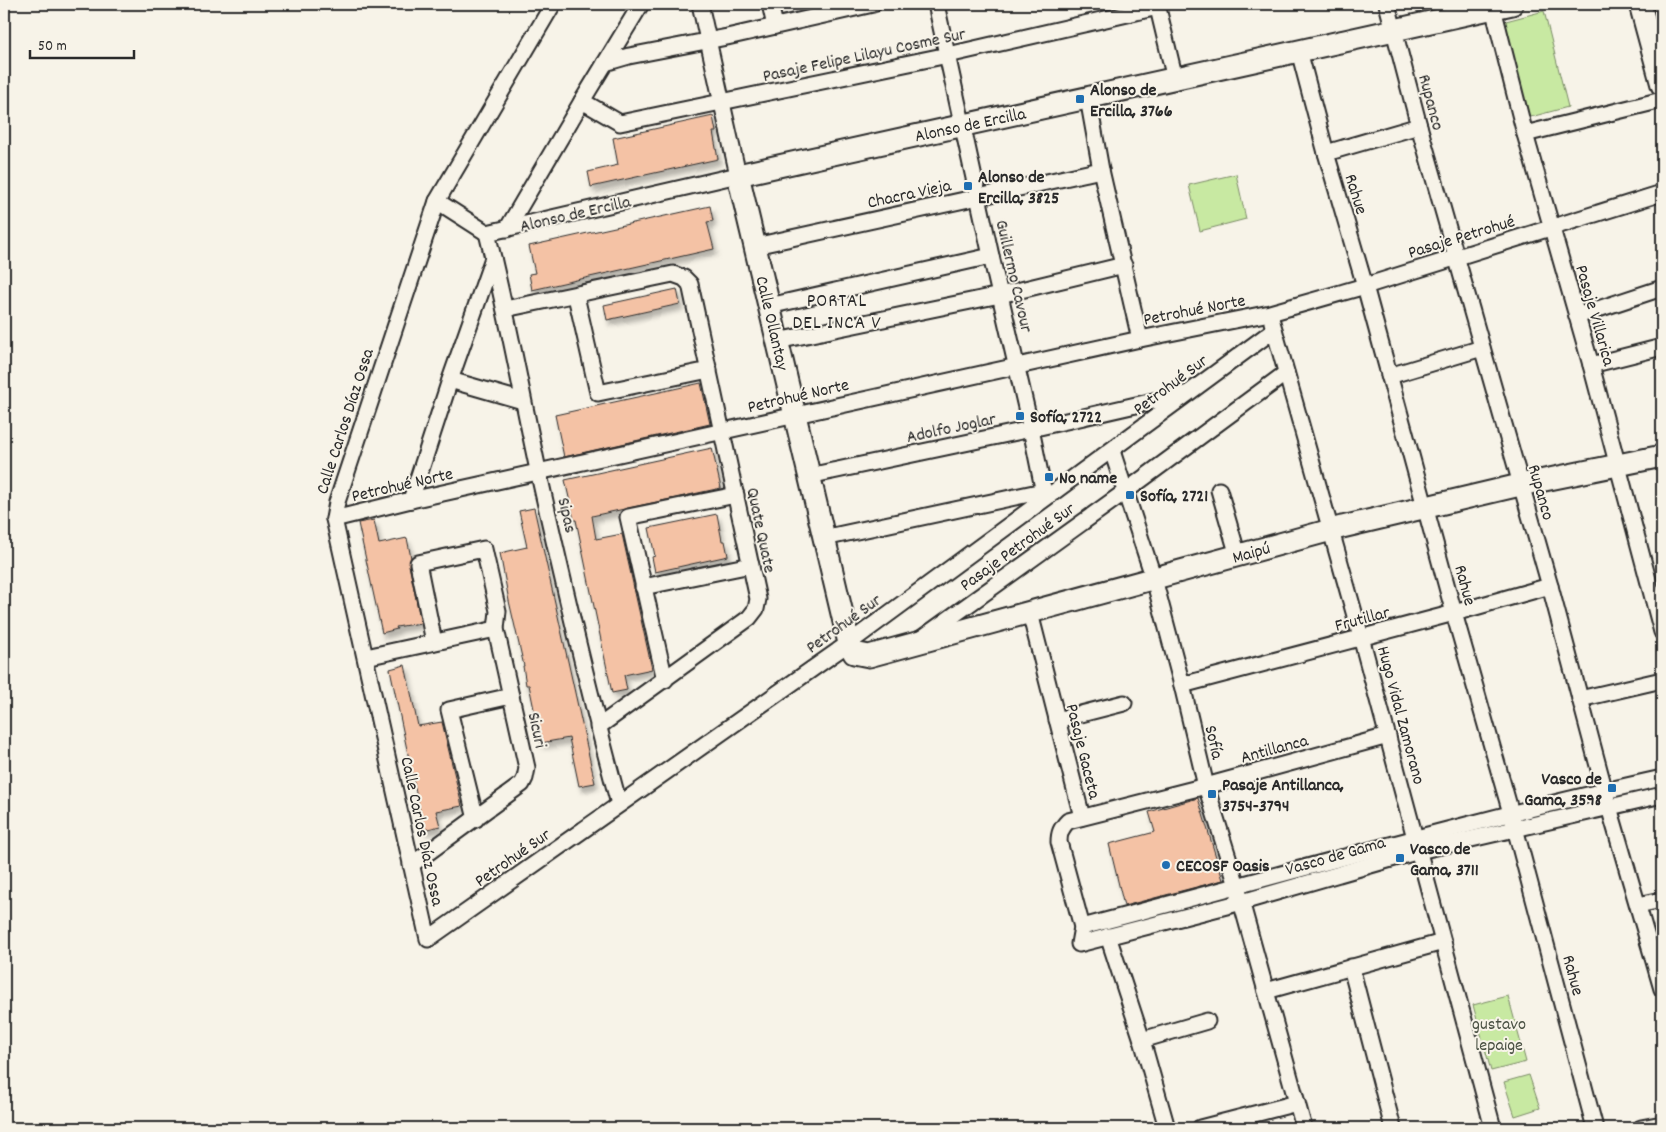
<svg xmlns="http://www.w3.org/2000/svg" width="1666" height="1132" font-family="Dekko,sans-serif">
  <defs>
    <filter id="shadow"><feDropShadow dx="3" dy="5.5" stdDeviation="2.5" flood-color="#0004"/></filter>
  </defs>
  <rect width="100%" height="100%" fill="#f7f3e8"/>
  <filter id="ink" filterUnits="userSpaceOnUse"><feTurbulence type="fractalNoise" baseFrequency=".02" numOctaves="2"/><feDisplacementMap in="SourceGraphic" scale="10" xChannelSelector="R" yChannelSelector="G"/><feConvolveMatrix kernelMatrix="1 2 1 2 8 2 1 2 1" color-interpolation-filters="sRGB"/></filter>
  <g filter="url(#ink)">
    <!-- green -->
    <g fill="#c8e9a2" stroke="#7a8a66">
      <path d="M1544,11L1568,107L1527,118L1502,22Z"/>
      <path d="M1236,174L1246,219L1200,231L1189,185Z"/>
      <path d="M1508,996L1526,1062L1491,1071L1473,1005Z"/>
      <path d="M1529,1075L1540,1108L1515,1116L1504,1082Z"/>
    </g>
    <!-- building -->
    <g fill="#f4c2a5" stroke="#2b2b2b" filter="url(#shadow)">
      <path d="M713,116L716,132H713L718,159L591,187L588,172L618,165L613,138Z"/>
      <path d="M710,206L713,221L707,222L714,249L532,290L529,274L535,273L529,246Z"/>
      <path d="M677,289L680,304L607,320L604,305Z"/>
      <path d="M701,383L710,424L564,457L555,415Z"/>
      <path d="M712,448L721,488L592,516L596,539L622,534L652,669L624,675L627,690L612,693L576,520H574L565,480Z"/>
      <path d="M534,508L595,783L579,786L569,738L541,743L529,685H526L523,666H524L509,601L500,553L527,547L519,511Z"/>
      <path d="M717,514L722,541H725L728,556L655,572L652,557L655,556L649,528Z"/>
      <path d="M374,520L379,544L407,538L411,558L409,565L421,623L396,627L397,629L382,633L358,523Z"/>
      <path d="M405,665L418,726L442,722L462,806L436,811L440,826L424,830L390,669Z"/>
      <path d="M1198,798L1223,880L1124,906L1109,844L1155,832L1149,812Z"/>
    </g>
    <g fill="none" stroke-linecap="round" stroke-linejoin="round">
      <!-- street casing -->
      <g stroke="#2b2b2b" stroke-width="19">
        <g id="street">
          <path d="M553,4L437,201L337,502L334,519L428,939L849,643L1274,330"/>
          <path d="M770,4L775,26"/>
          <path d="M936,4L991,256L1031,429L1045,498"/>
          <path d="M1157,4L1175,79"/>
          <path d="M1387,4L1419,126L1550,586L1609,807L1662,989"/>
          <path d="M1493,8L1525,134L1591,365L1662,632"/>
          <path d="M1299,51L1326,153L1365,286L1454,613L1511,813L1595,1128"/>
          <path d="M605,63L629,56L727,37L873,4"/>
          <path d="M1088,98L1101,170L1140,339"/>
          <path d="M582,101L620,123L948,55L1158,7"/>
          <path d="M1525,134L1662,100"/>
          <path d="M1326,153L1419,126"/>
          <path d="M437,201L487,233L738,175L700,4"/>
          <path d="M507,229L582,101L641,4"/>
          <path d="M487,233C507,312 521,391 538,470C563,582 589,694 619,804"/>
          <path d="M755,246L1101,170"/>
          <path d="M576,296L598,393L709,370"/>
          <path d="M769,306L991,256"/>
          <path d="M505,309L673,274L684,278L690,284L758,599L756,609L749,618L598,727"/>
          <path d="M1577,316L1662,288"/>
          <path d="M1272,322L1361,637L1493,1128"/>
          <path d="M777,341L1000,295L1124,265"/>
          <path d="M1591,365L1662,347"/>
          <path d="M1389,376L1482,348"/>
          <path d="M450,380L523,401"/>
          <path d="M1112,451L1154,579L1182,685L1206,786L1234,876L1304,1128"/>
          <path d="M809,476L1031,429L1184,394"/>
          <path d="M1219,490L1238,556"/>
          <path d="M411,500L450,380L493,258"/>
          <path d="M334,519L411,500L1140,339L1270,313L1365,286L1662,193"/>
          <path d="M824,538L1043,491"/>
          <path d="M643,587L751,565"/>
          <path d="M1030,613L1082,817"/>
          <path d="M922,638L1126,491L1286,373"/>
          <path d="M366,657L496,629"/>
          <path d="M665,680L628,517L736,495"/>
          <path d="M1182,685L1454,613L1550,586"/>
          <path d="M1580,699L1662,680"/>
          <path d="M1057,720L1124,703"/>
          <path d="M1388,736L1206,786L1068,821C1061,828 1059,833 1059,842L1082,927L1079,944L1242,902L1419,851L1662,795"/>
          <path d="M476,819L449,710L511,696"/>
          <path d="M411,865L522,784L525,778L527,768L496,629L498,611L484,549L418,563L434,642"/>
          <path d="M1638,905L1662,900"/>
          <path d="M1082,927C1275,877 1467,821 1662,778"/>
          <path d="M1108,936L1142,1040L1167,1128"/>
          <path d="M1351,967L1393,1128"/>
          <path d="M1266,991L1443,942"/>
          <path d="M1142,1040L1207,1021"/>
          <path d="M1200,1128L1297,1103"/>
          <path d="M1641,1128L1662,1124"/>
        </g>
      </g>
      <!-- secondary casing -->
      <g stroke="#2b2b2b" stroke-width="25">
        <g id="secondary">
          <path d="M1512,4L738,175L849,643L854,653L869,656L1342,527L1520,485L1662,456"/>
          <path d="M1640,4L1662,85"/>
        </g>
      </g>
      <!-- street -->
      <use href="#street" stroke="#f7f3e8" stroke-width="15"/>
      <!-- secondary -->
      <use href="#secondary" stroke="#f7f3e8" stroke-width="21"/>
    </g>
  </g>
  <!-- markers -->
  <g fill="#1f6fb2" stroke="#f7f3e8" stroke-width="2">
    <rect x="1075" y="94" width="10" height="10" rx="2.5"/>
    <rect x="963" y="181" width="10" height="10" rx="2.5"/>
    <rect x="1015" y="411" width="10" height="10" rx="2.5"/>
    <rect x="1044" y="472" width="10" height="10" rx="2.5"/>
    <rect x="1125" y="490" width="10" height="10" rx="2.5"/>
    <rect x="1607" y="783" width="10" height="10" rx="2.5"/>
    <rect x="1207" y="789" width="10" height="10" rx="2.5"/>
    <rect x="1395" y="853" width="10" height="10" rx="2.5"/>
    <circle cx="1166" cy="865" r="5"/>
  </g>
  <g text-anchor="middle" stroke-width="4" stroke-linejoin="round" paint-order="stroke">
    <!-- street labels -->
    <g font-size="18" fill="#2b2b2b" stroke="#f7f3e8">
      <text transform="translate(864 54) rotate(-12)" y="6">Pasaje Felipe Lilayu Cosme Sur</text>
      <text transform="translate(1432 102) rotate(75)" y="6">Rupanco</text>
      <text transform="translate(970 124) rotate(-12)" y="6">Alonso de Ercilla</text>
      <text transform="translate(909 193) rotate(-12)" y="6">Chacra Vieja</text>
      <text transform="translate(1357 194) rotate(73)" y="6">Rahue</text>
      <text transform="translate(575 213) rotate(-13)" y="6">Alonso de Ercilla</text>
      <text transform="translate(1461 236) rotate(-17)" y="6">Pasaje Petrohué</text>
      <text transform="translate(1015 276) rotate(77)" y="6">Guillermo Cavour</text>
      <text transform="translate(1194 309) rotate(-11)" y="6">Petrohué Norte</text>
      <text transform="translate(1596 315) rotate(74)" y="6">Pasaje Villarica</text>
      <text transform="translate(773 323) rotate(77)" y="6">Calle Ollantay</text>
      <text transform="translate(1170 384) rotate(-37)" y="6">Petrohué Sur</text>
      <text transform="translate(798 395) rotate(-13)" y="6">Petrohué Norte</text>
      <text transform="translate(344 421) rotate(-72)" y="6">Calle Carlos Díaz Ossa</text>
      <text transform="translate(951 427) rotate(-12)" y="6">Adolfo Joglar</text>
      <text transform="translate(402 484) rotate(-13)" y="6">Petrohué Norte</text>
      <text transform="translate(1542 492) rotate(74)" y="6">Rupanco</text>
      <text transform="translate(568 515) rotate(77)" y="6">Sipas</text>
      <text transform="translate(762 530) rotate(78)" y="6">Quate Quate</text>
      <text transform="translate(1017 546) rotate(-36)" y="6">Pasaje Petrohué Sur</text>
      <text transform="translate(1251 552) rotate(-16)" y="6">Maipú</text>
      <text transform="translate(1466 585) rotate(75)" y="6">Rahue</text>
      <text transform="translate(1362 618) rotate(-15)" y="6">Frutillar</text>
      <text transform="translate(843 623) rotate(-36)" y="6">Petrohué Sur</text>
      <text transform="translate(1402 715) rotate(75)" y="6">Hugo Vidal Zamorano</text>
      <text transform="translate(538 730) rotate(78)" y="6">Sicuri</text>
      <text transform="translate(1215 742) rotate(77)" y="6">Sofía</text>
      <text transform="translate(1274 748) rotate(-15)" y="6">Antillanca</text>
      <text transform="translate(1084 751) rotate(76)" y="6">Pasaje Gaceta</text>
      <text transform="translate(423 831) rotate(78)" y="6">Calle Carlos Díaz Ossa</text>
      <text transform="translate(1335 855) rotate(-16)" y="6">Vasco de Gama</text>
      <text transform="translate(512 857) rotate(-35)" y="6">Petrohué Sur</text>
      <text transform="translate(1574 975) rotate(75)" y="6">Rahue</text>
    </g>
    <!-- poi labels -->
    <g font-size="18" font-weight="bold" fill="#2b2b2b" stroke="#f7f3e8" text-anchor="start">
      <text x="1090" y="95">Alonso de<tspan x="1090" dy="21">Ercilla, 3766</tspan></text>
      <text x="978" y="182">Alonso de<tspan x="978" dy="21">Ercilla, 3825</tspan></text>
      <text x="1030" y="422">Sofía, 2722</text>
      <text x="1059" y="483">No name</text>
      <text x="1140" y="501">Sofía, 2721</text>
      <text x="1602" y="784" text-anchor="end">Vasco de<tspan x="1602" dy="21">Gama, 3598</tspan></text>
      <text x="1222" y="790">Pasaje Antillanca,<tspan x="1222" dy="21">3754-3794</tspan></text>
      <text x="1410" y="854">Vasco de<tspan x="1410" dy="21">Gama, 3711</tspan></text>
      <text x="1176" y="871">CECOSF Oasis</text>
    </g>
    <!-- park labels -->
    <g font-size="18" fill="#4a5143" stroke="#f7f3e8">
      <text x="1499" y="1029">gustavo<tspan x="1499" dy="21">lepaige</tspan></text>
    </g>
    <!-- neighbourhood labels -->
    <g font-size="19" letter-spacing="1" fill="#2b2b2b" stroke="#f7f3e8">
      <text x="837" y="306">PORTAL<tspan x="837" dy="22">DEL INCA V</tspan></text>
    </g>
  </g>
  <!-- margin -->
  <rect width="1666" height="1132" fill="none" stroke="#f7f3e8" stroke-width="20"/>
  <rect x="10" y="10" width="1646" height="1112" fill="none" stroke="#2b2b2b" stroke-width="2" filter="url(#ink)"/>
  <!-- scale -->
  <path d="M30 50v8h104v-8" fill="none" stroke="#2b2b2b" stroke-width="2.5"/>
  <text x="38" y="50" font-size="15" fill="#2b2b2b" stroke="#f7f3e8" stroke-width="4" paint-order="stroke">50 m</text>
</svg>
